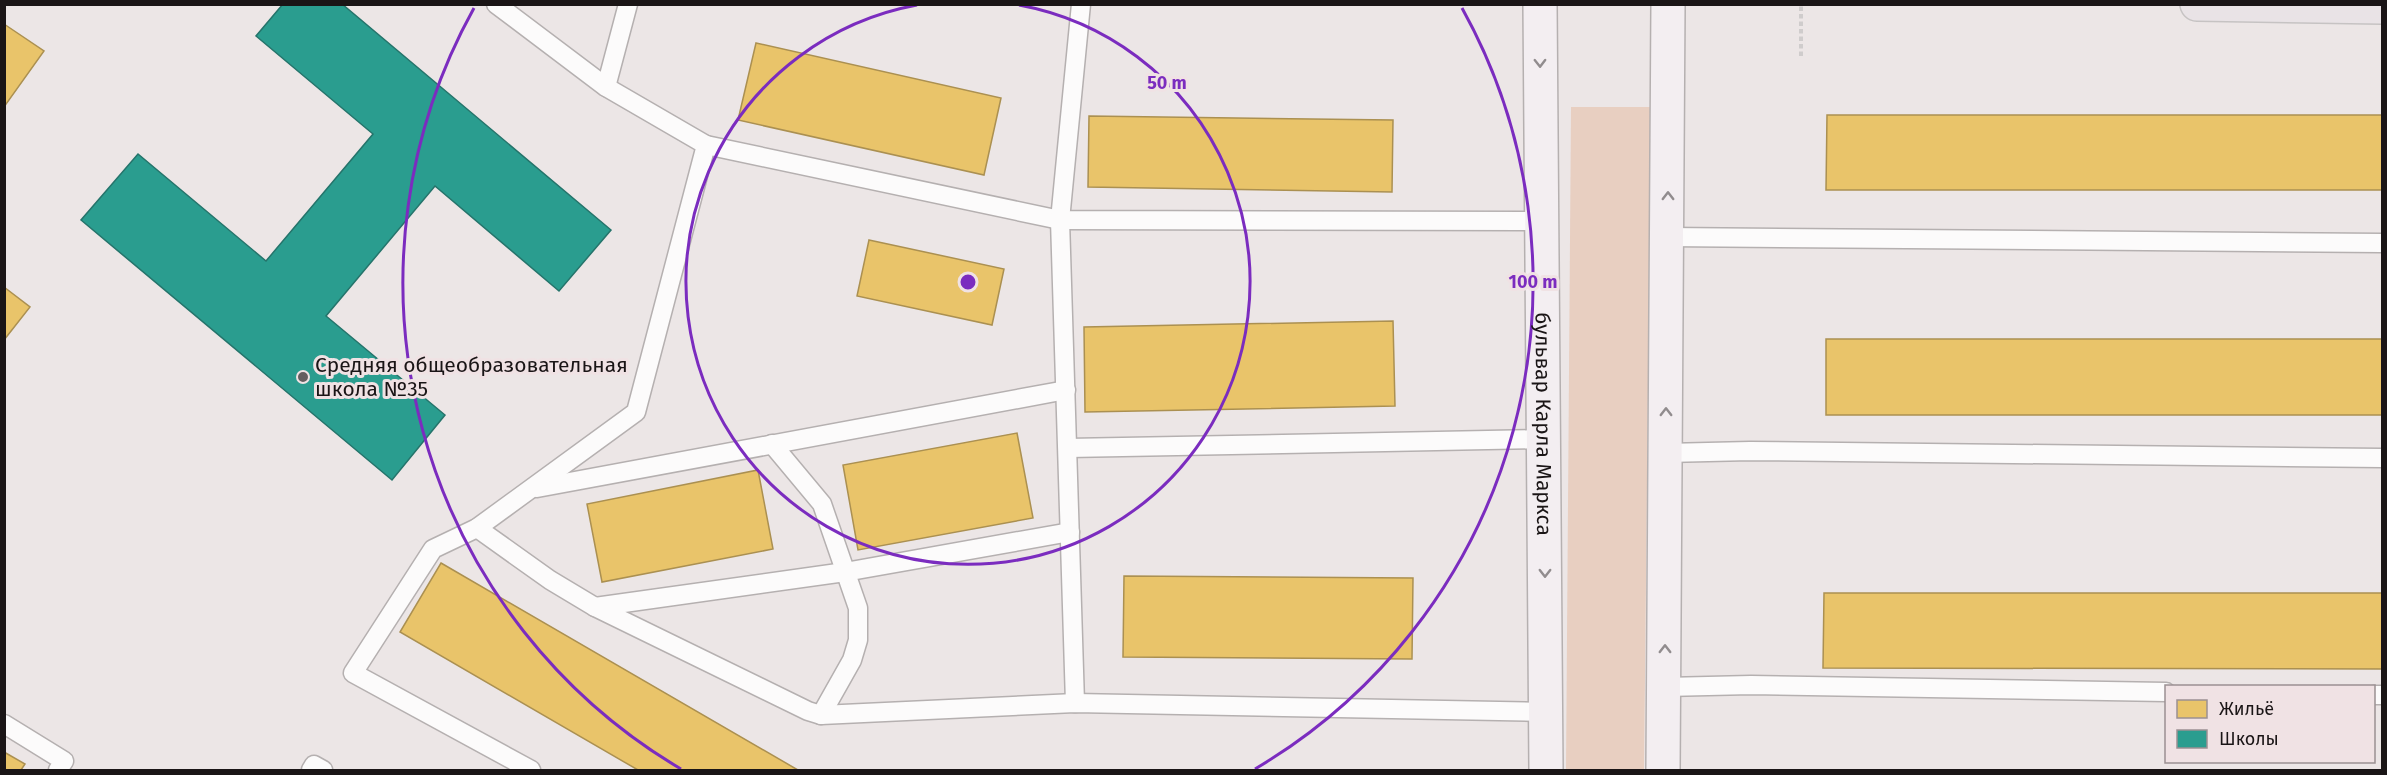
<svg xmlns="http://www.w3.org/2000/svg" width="2387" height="775" font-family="'Fira Sans',sans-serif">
  <rect width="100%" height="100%" fill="#ece6e6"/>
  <!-- green -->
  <path fill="#e8cfc1" d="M1571,107H1651L1644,770H1566Z"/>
  <!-- homes -->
  <g fill="#e9c46a" stroke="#ab9051" stroke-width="1.5">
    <path d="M4,24L44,51L4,107Z"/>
    <path d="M756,43L1001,98L984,175L738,120Z"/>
    <path d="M1827,115H2382V190H1826Z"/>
    <path d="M1089,116L1393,120L1392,192L1088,187Z"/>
    <path d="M869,240L1004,269L992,325L857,296Z"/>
    <path d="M4,287L30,307L4,340Z"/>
    <path d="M1393,321L1395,406L1085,412L1084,327Z"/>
    <rect x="1826" y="339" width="556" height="76"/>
    <path d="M1017,433L1033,518L858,550L843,465Z"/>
    <path d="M758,470L773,549L602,582L587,504Z"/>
    <path d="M441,563L798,770H638L400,632Z"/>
    <path d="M1124,576L1413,578L1412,659L1123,657Z"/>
    <path d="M1824,593H2382V669L1823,668Z"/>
    <path d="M4,752L25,764L21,770H4Z"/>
  </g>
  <!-- schools -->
  <path fill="#2a9d8f" stroke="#25746b" stroke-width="1.5" d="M283,4H342L611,230L559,291L435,186L326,316L445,415L392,480L81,220L138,154L266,261L373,134L256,36Z"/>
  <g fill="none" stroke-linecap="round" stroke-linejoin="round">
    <!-- lane casing -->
    <g stroke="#b5b0b0" stroke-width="21">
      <g id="lane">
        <path d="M496,4L606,87L706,145L636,412L477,528L433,549L353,673L531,770"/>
        <path d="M606,87L628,4"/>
        <path d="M706,145L1060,220L1542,221"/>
        <path d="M1667,237L2382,243"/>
        <path d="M772,444L822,504L858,608V640L852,660L821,715"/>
        <path d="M1068,448L1544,439"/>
        <path d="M1666,453L1750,451L2382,458"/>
        <path d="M537,488L1066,390"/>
        <path d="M477,528L550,580L595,607L808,711L821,715L1075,703L1546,712"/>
        <path d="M595,607L845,572L1070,532"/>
        <path d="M1665,687L1751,685L2166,692"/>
        <path d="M2374,695H2382"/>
        <path d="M1075,703L1060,220L1081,4"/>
        <path d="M4,724L64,761L58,770"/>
        <path d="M311,770L314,765L323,770"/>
      </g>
    </g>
    <!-- secondary casing -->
    <g stroke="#b5b0b0" stroke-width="36">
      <g id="secondary">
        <path id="s1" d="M1540,4L1546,770"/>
        <path d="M1663,770L1668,4"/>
      </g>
    </g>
    <!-- primary casing -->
    <g stroke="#c6c3c3" stroke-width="36">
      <path id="primary" d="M2197,4L2382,7"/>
    </g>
    <!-- path -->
    <path stroke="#cfcccc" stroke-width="4" stroke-dasharray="4.5 3" stroke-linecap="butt" d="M1801,56V4"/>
    <!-- lane -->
    <use href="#lane" stroke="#fcfbfb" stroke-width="18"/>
    <!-- secondary -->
    <use href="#secondary" stroke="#f3eef1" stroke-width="33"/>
    <!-- primary -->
    <use href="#primary" stroke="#e9e3e6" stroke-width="33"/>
  </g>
  <!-- one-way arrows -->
  <defs><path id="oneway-chevron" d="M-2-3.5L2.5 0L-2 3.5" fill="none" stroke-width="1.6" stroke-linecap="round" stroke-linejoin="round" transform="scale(1.5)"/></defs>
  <g stroke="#918c8e">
    <use href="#oneway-chevron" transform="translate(1540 63) rotate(89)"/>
    <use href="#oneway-chevron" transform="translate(1668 196) rotate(-90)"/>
    <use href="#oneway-chevron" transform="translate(1666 412) rotate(-90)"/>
    <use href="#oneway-chevron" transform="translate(1545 573) rotate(90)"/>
    <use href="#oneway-chevron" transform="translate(1665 649) rotate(-90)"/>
  </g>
  <!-- distance rings -->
  <g fill="none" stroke="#7b2cbf" stroke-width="3">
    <path d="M1019 5A282 282 0 1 1 917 5"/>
    <path d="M681 769A565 565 0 0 1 474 8M1462 8A565 565 0 0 1 1255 769"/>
  </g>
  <!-- markers -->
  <circle fill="#645e5f" stroke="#f0e2e4" stroke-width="2" cx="303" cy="377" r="6"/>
  <g text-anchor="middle" stroke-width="6" stroke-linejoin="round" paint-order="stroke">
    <!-- poi labels -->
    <g font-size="21" fill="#1a1516" stroke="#f0e2e4" text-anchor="start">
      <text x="315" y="372">Средняя общеобразовательная<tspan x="315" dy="24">школа №35</tspan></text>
    </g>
    <!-- street labels -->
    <g font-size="21" fill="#1a1516" stroke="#f0e2e4">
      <text dy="7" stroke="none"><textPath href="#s1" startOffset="420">бульвар Карла Маркса</textPath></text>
    </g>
  </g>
  <circle cx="968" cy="282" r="9" fill="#7b2cbf" stroke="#f0e2e4" stroke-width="3"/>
  <g font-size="18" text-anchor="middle" font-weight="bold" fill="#7b2cbf" stroke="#f0e2e4" stroke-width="6" stroke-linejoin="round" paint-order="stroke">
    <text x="1167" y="89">50 m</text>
    <text x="1533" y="288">100 m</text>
  </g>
  <!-- border -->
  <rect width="2387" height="775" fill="none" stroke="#1a1516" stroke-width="12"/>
  <!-- legend -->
  <rect x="2165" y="685" width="210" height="78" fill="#f0e2e4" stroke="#9a9092" stroke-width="1.5"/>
  <rect x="2177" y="700" width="30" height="18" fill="#e9c46a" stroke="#9a9092" stroke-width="1.5"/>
  <text x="2219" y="715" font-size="18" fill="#1a1516">Жильё</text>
  <rect x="2177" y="730" width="30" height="18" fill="#2a9d8f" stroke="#9a9092" stroke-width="1.5"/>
  <text x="2219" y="745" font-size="18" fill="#1a1516">Школы</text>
</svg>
